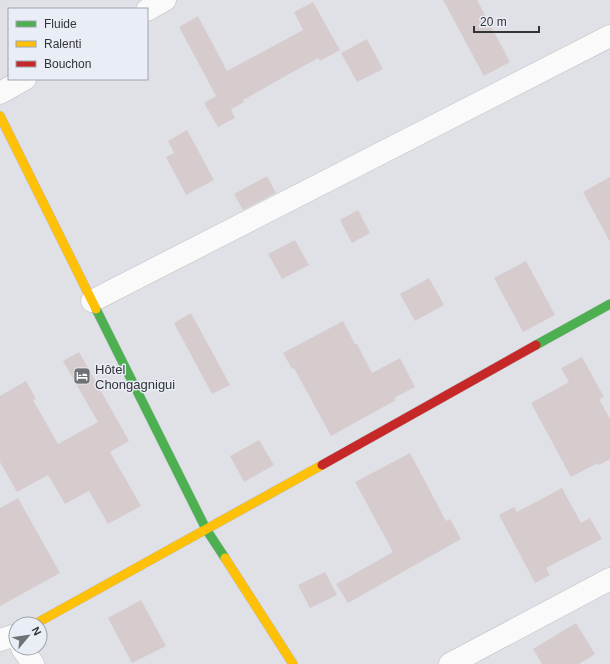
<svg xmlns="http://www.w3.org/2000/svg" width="610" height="664" font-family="Arial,sans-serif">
  <rect width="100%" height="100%" fill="#dfe1e6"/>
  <!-- building -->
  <g fill="#d7cccd">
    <path d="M443,0H477L510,62L484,76Z"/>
    <path d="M313,2L340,50L320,61L318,58L243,100L244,102L231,109L235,118L218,127L204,103L216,96L179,27L198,16L227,71L303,30L294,12Z"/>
    <path d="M367,39L383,69L357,82L341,53Z"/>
    <path d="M187,130L214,180L186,195L166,157L174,153L168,141Z"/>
    <path d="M267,176L276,193L243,210L234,194Z"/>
    <path d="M610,177V242L583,192Z"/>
    <path d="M358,210L370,233L352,243L340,220Z"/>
    <path d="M295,240L309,265L282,279L268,254Z"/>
    <path d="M526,261L555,315L523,332L494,278Z"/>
    <path d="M429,278L444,305L415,321L400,294Z"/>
    <path d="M191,313L230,385L212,394L174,323Z"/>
    <path d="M343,321L355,344H357L372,373L400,358L415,387L394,398L396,400L331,436L294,368L292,369L283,353Z"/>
    <path d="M79,352L129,441L110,452L141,506L108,524L89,491L65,504L48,475L17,492L0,462V396L26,381L36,399L33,400L58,444L98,422L63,361Z"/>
    <path d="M582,357L604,397L599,399L610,419V459L599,465L598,463L571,477L531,403L569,382L561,368Z"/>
    <path d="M259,440L274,465L244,482L230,456Z"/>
    <path d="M410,453L446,521L450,519L461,539L348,603L336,584L393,552L355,482Z"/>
    <path d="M562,488L581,523L590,518L602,539L546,568L550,575L535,583L499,515L514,507L517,512Z"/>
    <path d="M18,498L60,573L0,606V508Z"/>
    <path d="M325,572L337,595L310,608L298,585Z"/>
    <path d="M141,600L166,646L132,663L108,618Z"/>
    <path d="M576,623L595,654L579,664H542L533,649Z"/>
  </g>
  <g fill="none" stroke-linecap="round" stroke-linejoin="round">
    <!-- street casing -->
    <g stroke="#bdbfc3" stroke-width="23">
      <g id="street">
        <path d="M147,10L165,0"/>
        <path d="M0,93L25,79"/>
        <path d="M92,301L610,36"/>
        <path d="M0,640L16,635"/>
        <path d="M22,648L33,664"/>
        <path d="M450,664L610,579"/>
      </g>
    </g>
    <!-- fast casing -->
    <g stroke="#bdbfc3" stroke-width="10">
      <g id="fast">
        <path d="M96,309L206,529L225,558"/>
        <path d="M536,345L610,304"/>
      </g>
    </g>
    <!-- slow casing -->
    <g stroke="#bdbfc3" stroke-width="10">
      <g id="slow">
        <path d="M0,116L96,309"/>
        <path d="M225,558L293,664"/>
        <path d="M35,624L322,465"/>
      </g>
    </g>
    <!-- jam casing -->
    <g stroke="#bdbfc3" stroke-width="10">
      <path id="jam" d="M322,465L536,345"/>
    </g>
    <!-- street -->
    <use href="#street" stroke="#fafafb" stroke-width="22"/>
    <!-- fast -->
    <use href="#fast" stroke="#4caf50" stroke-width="9"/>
    <!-- slow -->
    <use href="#slow" stroke="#ffc107" stroke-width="9"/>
    <!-- jam -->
    <use href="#jam" stroke="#c62828" stroke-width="9"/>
  </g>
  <!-- icons -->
  <defs>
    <g id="hotel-square" transform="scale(0.9)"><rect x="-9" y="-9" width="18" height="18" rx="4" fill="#6f7175" stroke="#e9edf6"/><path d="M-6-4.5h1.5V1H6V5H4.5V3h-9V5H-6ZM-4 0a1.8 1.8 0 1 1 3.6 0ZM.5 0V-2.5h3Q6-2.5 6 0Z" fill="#fff"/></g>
  </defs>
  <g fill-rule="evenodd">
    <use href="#hotel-square" x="82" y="376"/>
  </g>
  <g text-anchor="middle" stroke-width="3" stroke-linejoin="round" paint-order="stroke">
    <!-- poi labels -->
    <g font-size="13" fill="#333438" stroke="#e9edf6" text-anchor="start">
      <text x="95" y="374">Hôtel<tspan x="95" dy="15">Chongagnigui</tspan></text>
    </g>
  </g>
  <!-- legend -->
  <rect x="8" y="8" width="140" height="72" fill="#e9edf6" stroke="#a0a3aa"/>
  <rect x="16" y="21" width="20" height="6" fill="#4caf50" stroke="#a0a3aa"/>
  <text x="44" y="28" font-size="12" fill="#333438">Fluide</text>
  <rect x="16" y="41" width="20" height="6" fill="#ffc107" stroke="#a0a3aa"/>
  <text x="44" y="48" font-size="12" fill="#333438">Ralenti</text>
  <rect x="16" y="61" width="20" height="6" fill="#c62828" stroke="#a0a3aa"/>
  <text x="44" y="68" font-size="12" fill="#333438">Bouchon</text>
  <!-- north arrow -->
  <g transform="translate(28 636) rotate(61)"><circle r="19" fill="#e9edf6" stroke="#a0a3aa"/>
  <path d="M0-3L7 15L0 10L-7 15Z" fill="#6f7175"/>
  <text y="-6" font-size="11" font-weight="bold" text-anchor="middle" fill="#333438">N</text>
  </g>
  <!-- scale -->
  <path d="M474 26v6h65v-6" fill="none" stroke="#333438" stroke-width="2"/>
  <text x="480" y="26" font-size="12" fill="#333438" stroke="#e9edf6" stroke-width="3" paint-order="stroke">20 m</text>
</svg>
